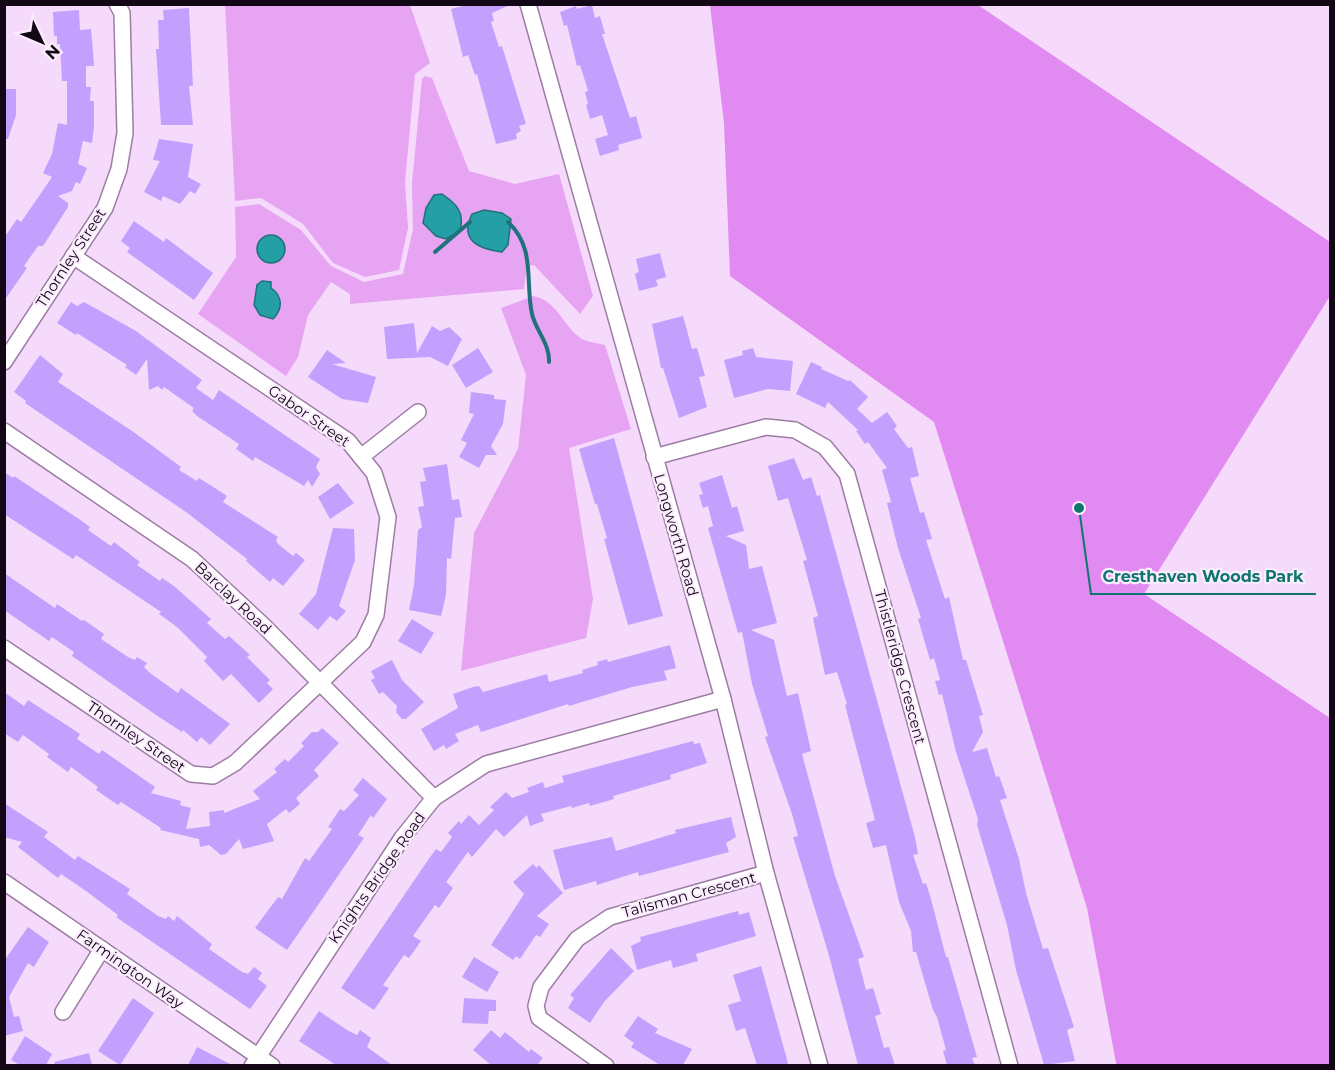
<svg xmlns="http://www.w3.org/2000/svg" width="1335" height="1070" font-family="Montserrat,sans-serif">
  <rect width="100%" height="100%" fill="#f6dafb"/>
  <!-- green -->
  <g fill="#e6a4f3">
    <path d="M225,5H410L430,63L415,74L405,182L408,228L399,270L365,277L333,263L303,224L261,198L235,201Z"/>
    <path d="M425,76L432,78L469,171L515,184L559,174L593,296L580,314L534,265L527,266L524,289L350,304V294L331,282L308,315L298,357L286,376L198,314L236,257L235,207L259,204L301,230L331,266L364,282L403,274L413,229L412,183L422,79Z"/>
    <path d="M533,296C557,301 561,322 578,336C584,342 597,343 605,345L631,429L569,448L593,599L586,638L461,671L474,533L518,449L526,375L501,308Z"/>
  </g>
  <!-- forest -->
  <path fill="#e18af2" d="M710,5H978L1330,242V296L1144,594L1330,718V1065L1119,1066L1116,1063L1087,908L934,422L730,276L724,123Z"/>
  <!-- water -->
  <g fill="#249fa6" stroke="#1f717a" stroke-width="1.5">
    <path d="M442,194C457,204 465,213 460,231L446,239L436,236L423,223L426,208L434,195Z"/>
    <path d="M484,210L502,213L511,219L508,245L502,252C478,249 459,240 472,214Z"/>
    <circle cx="271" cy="249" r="14"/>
    <path d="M262,281L271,282V288C283,296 283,309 273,319L260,315L254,305L257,285Z"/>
  </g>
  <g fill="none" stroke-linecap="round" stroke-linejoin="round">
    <!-- stream -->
    <g stroke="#1f717a" stroke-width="4">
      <path d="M508,222C536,248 525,282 532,314C536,331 550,344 549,362"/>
      <path d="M435,252L470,222"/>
    </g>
  </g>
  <!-- building -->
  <g fill="#c4a0fe">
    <path d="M470,4H512L492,13L494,21L491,22L499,47L502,46L526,124L519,126L521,131L516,134L517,139L496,144L477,74L475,75L468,55L463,57L451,9Z"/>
    <path d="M592,5L595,18L600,16L605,34H602L630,118L636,116L642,138L618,145L619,150L600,156L595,139L608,135L602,115L590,119L586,105L588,104L585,92L588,91L586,84L580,65L577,66L567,25L564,26L560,12L576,6L577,9Z"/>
    <path d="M189,8L193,86H189L193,125H161L156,49H159L158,20H164L163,10Z"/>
    <path d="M79,10L80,30L91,29L93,51L94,66H86V87H91L90,101H94V127L92,143L83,141L78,164L87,168L80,184L76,182L72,191L58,196L68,203V207L43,246H38L24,266L27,268L4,301V238L17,219L21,222L26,215L52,177L43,173L52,154L58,123L67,125V81H62L60,44H57V36H54L53,12Z"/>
    <path d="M4,89H16V115L8,139H4Z"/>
    <path d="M159,139L193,144L188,177L201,184L195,194L190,191L180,204L163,196L161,201L144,192L160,161L153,160Z"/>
    <path d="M134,221L164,242L166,238L213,273L194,300L127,252L130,248L121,241Z"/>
    <path d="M660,253L666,277L656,280L658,286L639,291L635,274L639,272L636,259Z"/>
    <path d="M71,302L77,306L84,302L136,331L202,380L196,388L213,400L219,390L320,459L316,467L320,474L312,487L308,480L304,486L255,457L253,461L236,449L239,444L197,416L192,411L194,408L164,387L162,390L158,386L149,390L147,359L136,375L125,367L127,365L77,333L76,335L57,323Z"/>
    <path d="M683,316L692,349L697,348L705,376L699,377L707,407L679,418L663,368H661L652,324Z"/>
    <path d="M414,323L417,353L432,326L440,331L449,327L462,339L448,366L430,357L387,359L384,327Z"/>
    <path d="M478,348L493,372L466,388L452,365Z"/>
    <path d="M753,348L756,357L793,361L790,391L768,389L734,398L724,360L743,355L742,351Z"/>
    <path d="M327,350L346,363L332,364L376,377L368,403L342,399L308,377Z"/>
    <path d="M40,355L63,374L58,382L135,433L181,467L179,470L197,481L199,478L218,490L227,496L223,502L278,537L276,540L278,544L293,556L296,553L305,560L283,586L273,578L270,582L246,561L247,559L186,512L25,403L26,401L14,392Z"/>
    <path d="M811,362L822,367L821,369L848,381L850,380L868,397L857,409L872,423L887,412L897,426L894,429L908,448L912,447L919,476L910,478L920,513L924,512L932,539L926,540L945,599L949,597L963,660H966L983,715L979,716L983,732L972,752L987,748L996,777L999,776L1007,798L1000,800L1019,859L1026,893L1043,949L1048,948L1074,1027L1067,1030L1075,1061L1044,1065L1016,970L1007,925L977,825L978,819L956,752L942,694L939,695L935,681L940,680L934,658L930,660L918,619L921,618L898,548L887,503L891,502L882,470L887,468L868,442L865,444L856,431L858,430L828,402L825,408L796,394Z"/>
    <path d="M471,392L494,395V399L506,400L503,424L491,446L497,455H486L479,468L459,457L467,443L461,440L474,414L469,413Z"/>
    <path d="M614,438L663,616L628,625L604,539L607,538L597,504H595L579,449Z"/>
    <path d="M794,458L803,480L811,477L817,496L820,495L915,837L918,854L913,855L923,884L926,883L931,899L946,957H948L977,1057L972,1058L975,1065H947L943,1051L946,1050L937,1017L933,1010L916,952H913L911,931L899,902L886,845L873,848L866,823L875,820L845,705L847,704L837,672L825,675L813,618L818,616L803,561L807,560L788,498L778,501L768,466Z"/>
    <path d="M447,464L452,500L459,499L462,517L455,518L451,559L447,558L446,595L441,616L409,610L414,585L418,530L422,527L418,507L424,506L420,482L426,481L423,468Z"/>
    <path d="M4,472L13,478L14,476L79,519L90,527L88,530L111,546L114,542L140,562L137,565L160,581L162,578L174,586L211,619L207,623L225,639L229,636L250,655L247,657L270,680L267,683L273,689L259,703L231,674L223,681L204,661L207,657L177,627L159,614L161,612L82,559L76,555L73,559L4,514Z"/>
    <path d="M722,475L732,508L737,506L744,531L726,536L746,545L749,569L762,566L777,623L751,630L774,640L787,696L798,693L811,751L802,754L835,876L864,957L858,959L866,990L873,988L881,1014L875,1016L884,1048L889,1047L895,1065H858L828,952L793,837L798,836L792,814L765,737L768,736L752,684L742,632L738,633L708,528L713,526L708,506L703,508L699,495L703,494L699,483Z"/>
    <path d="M338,483L354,503L330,519L318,497Z"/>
    <path d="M333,528L354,529L355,560L339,606L346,611L337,621L330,616L318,630L299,614L316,594Z"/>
    <path d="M4,573L55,608L57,604L82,621L84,620L104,634L101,639L128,657L135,660L137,657L147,663L144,667L150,673L178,693L181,688L230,724L210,745L201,737L197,742L183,730L182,732L156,715L72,656L74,652L52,637L49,641L4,610Z"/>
    <path d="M412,619L434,633L421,654L398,641Z"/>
    <path d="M670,645L676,668L664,671L667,680L632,687L569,706L568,704L481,732L478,725L455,734L459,741L446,749L444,745L434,751L421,729L458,708L453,694L473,687L479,686L483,692L547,674L549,682L583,673L582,670L598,665L597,662L607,659L608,662Z"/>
    <path d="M392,660L402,680L424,702L406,719H402L396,712L397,706L383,692L379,694L371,680L375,678L371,671Z"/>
    <path d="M4,692L24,706L28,700L68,726L80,734L77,739L99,754L102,750L155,787L151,793L181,801L180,805L191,808L186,829L210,826L209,812L224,810V813L260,799L253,791L277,772L274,769L285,759L288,762L304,746L301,743L312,732H318L322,728L339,743L314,770L319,776L296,798L300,804L289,813L286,809L267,824L274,841L243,849L239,839L226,854L221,855L209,845L200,847L199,839L160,830L161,828L121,802L118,805L96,790L98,787L71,767L68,772L47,757L49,754L23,735L18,742L4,733Z"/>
    <path d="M693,741L694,744L700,743L707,763L670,775L671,779L613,796L614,799L590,806L589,803L572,808L571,806L541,814L544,821L530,826L527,815L504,837L496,829L472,857L468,852L446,882L453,888L439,908L435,905L413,936L421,941L409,958L404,955L383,985L389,988L374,1010L341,988L428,860L436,849L441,852L452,837L448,833L459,821L461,824L469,815L479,825L494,810L490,807L506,792L512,798L529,792L527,788L543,782L545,788L564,782L562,776Z"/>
    <path d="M363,778L387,799L373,818L371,815L358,835L364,838L287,950L255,928L278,897L282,899L305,858L309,861L332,829L328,827L340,809L344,811L359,795L353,790Z"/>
    <path d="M4,803L48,832L44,837L75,860L78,856L130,889L127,894L158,916L166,919L168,916L174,921L177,916L212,944L209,949L242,972L248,974L254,967L262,973L258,979L267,986L250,1009L116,917L118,915L86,891L61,874L58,878L18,847L22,842L4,837Z"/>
    <path d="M731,817L736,837L726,843L729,852L639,876L638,872L597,885L596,881L564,890L553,850L612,837L616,851L676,833L675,830Z"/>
    <path d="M533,864L537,868L539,865L563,893L537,916L549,924L540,937L536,935L520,959L516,956L513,960L491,945L524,894L513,882Z"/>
    <path d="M738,911L739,915L749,912L756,936L696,954L698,961L673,968L671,960L637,970L631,946L641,941L640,937Z"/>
    <path d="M28,927L49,942L34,967L28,963L9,997L14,1017L19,1016L23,1031L4,1036V961Z"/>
    <path d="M611,948L634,971L604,1002L590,1023L568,1008L574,998L570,995Z"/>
    <path d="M474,957L499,972L487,992L462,977Z"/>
    <path d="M761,966L788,1063L786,1065H757L745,1028L736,1031L728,1005L741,1001L733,975Z"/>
    <path d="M133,998L154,1013L120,1065L98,1051Z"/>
    <path d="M464,998L496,1000V1011H489L488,1024L462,1023Z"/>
    <path d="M319,1011L347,1030L357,1035L360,1030L371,1038L367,1047L392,1065H336L299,1041Z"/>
    <path d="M638,1016L658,1029L655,1033L692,1049L683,1065H660L631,1047L634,1043L624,1036Z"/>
    <path d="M491,1030L500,1038L505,1032L529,1052L531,1049L543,1058L537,1065H491L473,1050Z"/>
    <path d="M25,1036L52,1054L46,1065H20L11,1060Z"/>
    <path d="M197,1047L232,1065H188Z"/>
    <path d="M89,1053L92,1065H55L54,1062Z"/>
  </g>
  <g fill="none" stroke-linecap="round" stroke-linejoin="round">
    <!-- minor casing -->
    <g stroke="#9d7da4" stroke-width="18">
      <g id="minor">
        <path d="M528,4L723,699L766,873L820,1066"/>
        <path d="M4,362L105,208L119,169L125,133L122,13L117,4"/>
        <path d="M4,431L192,559L264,626L434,798"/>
        <path d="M361,457L418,412"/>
        <path d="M654,457L766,427L795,430L825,447L847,474L1010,1066"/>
        <path d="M4,648L191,774L213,776L235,763L363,642L376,615L388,517L374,473L348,441L73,256"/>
        <path d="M4,882L272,1066"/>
        <path d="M63,1012L102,949"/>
        <path d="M252,1066L402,838L434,798L486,764L723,699"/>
        <path d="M606,1066L539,1018L536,1006L541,987L577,939L610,917L766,873"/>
      </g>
    </g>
    <!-- minor -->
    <use href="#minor" stroke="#fff" stroke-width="15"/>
  </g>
  <g text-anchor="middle" stroke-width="4.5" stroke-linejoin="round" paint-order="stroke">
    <!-- street labels -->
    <g font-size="15" fill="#120715" stroke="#fbedfe">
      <text transform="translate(71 258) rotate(-57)" y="5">Thornley Street</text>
      <text transform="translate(309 416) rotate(35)" y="5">Gabor Street</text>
      <text transform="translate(676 535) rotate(74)" y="5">Longworth Road</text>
      <text transform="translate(233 598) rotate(43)" y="5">Barclay Road</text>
      <text transform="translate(900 667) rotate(75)" y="5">Thistleridge Crescent</text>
      <text transform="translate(136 737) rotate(34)" y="5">Thornley Street</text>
      <text transform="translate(377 878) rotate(-55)" y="5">Knights Bridge Road</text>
      <text transform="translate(689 895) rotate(-15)" y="5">Talisman Crescent</text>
      <text transform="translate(130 969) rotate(35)" y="5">Farmington Way</text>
    </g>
  </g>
  <!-- callouts -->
  <path fill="none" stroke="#0f766e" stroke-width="2" d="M1079 508L1091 594H1316"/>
  <circle fill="#0f766e" stroke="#fbedfe" stroke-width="2" cx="1079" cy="508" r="6"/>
  <g font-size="16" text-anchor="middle" font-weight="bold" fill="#0f766e" stroke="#fbedfe" stroke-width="4.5" stroke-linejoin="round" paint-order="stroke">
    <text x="1203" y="582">Cresthaven Woods Park</text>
  </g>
  <!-- border -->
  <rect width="1335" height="1070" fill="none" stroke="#120715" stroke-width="12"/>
  <!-- north arrow -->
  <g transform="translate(42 42) rotate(134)" stroke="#fbedfe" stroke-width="4.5" paint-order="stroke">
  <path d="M0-4.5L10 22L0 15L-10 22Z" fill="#120715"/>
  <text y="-9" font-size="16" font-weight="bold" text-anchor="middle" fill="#120715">N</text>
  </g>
</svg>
